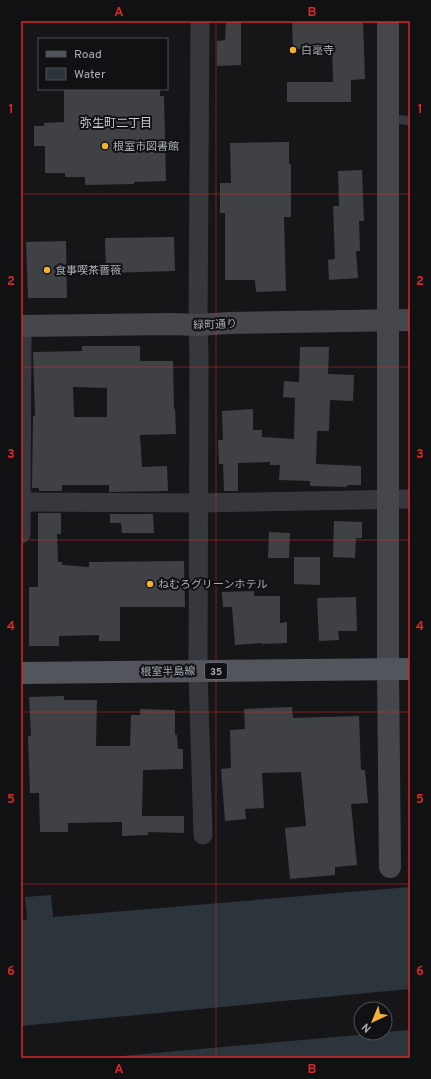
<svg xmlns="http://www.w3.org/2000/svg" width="431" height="1079" font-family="Overpass,'Noto Sans JP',sans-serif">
  <rect width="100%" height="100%" fill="#161618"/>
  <!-- water -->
  <path fill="#2c353c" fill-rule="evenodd" d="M410,887V1058H21V920H27L25,897L51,895L53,917ZM361,1009H385V1033H361Z"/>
  <!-- pier -->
  <path fill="#161618" d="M410,989V1030L385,1032V1009H361V1033H379L100,1058H21V1026Z"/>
  <!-- building -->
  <g fill="#404145" fill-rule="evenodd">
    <path d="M226,21H241V65L217,66V41L225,40Z"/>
    <path d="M292,21H363L365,79L351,80V102H287V82H333L332,48L293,49Z"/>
    <path d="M64,89H160V96H164L166,181L134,182V184L85,185V177H65V173H45V146H34V126H44V123L64,122Z"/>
    <path d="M289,142V164H291V217H284L286,291L256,292L255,280H225V213H220V183H231L230,143Z"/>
    <path d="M362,170L364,221H359L360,251H356L358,278L329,280L328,260L335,259L333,206H339L338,171Z"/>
    <path d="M174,237L175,271L106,273L105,238Z"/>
    <path d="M66,241L67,298H28L26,242Z"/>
    <path d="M82,346H140V361H173L174,409H175L176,434L140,435L142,467L167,466L168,491L109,492V485H62V491H39V488H32L33,416H35L33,352L82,351ZM73,387L107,388V417H74Z"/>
    <path d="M300,347H329L328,374L354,375L353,401L330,400L329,431H317L316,464L361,466V485H347V487L310,486V481L279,480L280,465H270V462L238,463V491H224L223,464H219L218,440H223L222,411L253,409V430H262V437L294,439L295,398L283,397L284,381L299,382Z"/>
    <path d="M38,513H61V534H57L58,562H62V565L89,567V562L184,561L185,607H120V641H99V635L59,636V646H29V587H38Z"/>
    <path d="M110,514H153L154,533H122L121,523H110Z"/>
    <path d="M334,521L362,522V538H356L355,558L333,557Z"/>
    <path d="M269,532L290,533L289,558H268Z"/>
    <path d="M294,557H320V585L294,584Z"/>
    <path d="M254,591V596H280V623L287,622V643L262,644V643L235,645L232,607H223L222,592Z"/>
    <path d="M356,597L357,631H338L339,640L319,641L317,598Z"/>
    <path d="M64,696V700H97L96,746H130L131,715H140V709L175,710V735H177L178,749H183V769L143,770L142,816H184V833L148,832V835L122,836V822L68,823V832H40L39,793H30L28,736H31L29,697Z"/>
    <path d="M292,707L293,718L359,716L361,770H365L368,803L351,804L357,865L335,867V875L290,879L285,828L306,826L301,772L262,773L264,808L245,809L246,819L225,821L221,769L231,768L230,730L245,729L244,709Z"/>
  </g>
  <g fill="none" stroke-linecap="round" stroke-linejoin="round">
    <!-- lane -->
    <path stroke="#37383d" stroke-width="9" d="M388,118L410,121"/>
    <!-- street -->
    <g stroke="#37383d" stroke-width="19">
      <path d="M200,21L198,325L199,355L198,671L203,835"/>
      <path d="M21,502L198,503L410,499"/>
      <path d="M21,534L22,326"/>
    </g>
    <!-- secondary -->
    <g stroke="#45474d" stroke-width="22">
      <path d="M388,21V670L390,867"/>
      <path d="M21,326L170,324L198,325L229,323L410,320"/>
    </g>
    <!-- primary -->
    <path stroke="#53555c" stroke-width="22" d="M21,673L410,669"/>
  </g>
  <!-- grid -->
  <path fill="none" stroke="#d62828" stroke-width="1" stroke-opacity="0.55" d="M216,21V1058M21,194H410M21,367H410M21,540H410M21,712H410M21,884H410"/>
  <!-- markers -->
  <g fill="#f2b134" stroke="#111113" stroke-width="1.5">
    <circle cx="293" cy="50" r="4"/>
    <circle cx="105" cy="146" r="4"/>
    <circle cx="47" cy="270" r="4"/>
    <circle cx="150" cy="584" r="4"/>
  </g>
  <g text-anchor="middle" stroke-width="4" stroke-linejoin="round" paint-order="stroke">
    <!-- shield labels -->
    <rect fill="#111113" stroke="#7b7e86" stroke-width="1" x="205" y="663" width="22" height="16" rx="3"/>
    <g font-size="10" font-weight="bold" fill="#a8adb8">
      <text x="216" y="675">35</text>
    </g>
    <!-- poi labels -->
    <g font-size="11" fill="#a8adb8" stroke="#111113" text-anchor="start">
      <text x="301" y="54">白毫寺</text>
      <text x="113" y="150">根室市図書館</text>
      <text x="55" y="274">食事喫茶薔薇</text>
      <text x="158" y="588">ねむろグリーンホテル</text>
    </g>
    <!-- street labels -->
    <g font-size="11" fill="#a8adb8" stroke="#111113">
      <text transform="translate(215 324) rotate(-2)" y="4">緑町通り</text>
      <text transform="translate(168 671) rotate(-1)" y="4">根室半島線</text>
    </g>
    <!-- neighbourhood labels -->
    <g font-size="12" fill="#c9ccd4" stroke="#111113">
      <text x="116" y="127">弥生町二丁目</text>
    </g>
  </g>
  <!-- border -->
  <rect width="431" height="1079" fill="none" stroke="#111113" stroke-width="44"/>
  <!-- legend -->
  <rect x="38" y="38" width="130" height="52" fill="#111113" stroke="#4d4f55"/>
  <rect x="46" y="51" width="20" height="6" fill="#53555c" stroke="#4d4f55"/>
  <text x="74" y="58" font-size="12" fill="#a8adb8">Road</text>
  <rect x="46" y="68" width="20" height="12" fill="#2c353c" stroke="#4d4f55"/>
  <text x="74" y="78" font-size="12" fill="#a8adb8">Water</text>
  <!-- north arrow -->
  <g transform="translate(373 1021) rotate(224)"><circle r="19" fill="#111113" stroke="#4d4f55"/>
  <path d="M0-3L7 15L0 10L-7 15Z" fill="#f2b134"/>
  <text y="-6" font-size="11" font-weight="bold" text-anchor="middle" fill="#a8adb8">N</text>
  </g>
  <rect x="22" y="22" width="387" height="1035" fill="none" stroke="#d62828" stroke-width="1.5"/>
  <g font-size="13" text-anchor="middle" font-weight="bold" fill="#d62828">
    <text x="119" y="16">A</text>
    <text x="312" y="16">B</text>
    <text x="11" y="113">1</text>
    <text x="420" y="113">1</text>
    <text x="11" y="285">2</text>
    <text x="420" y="285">2</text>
    <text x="11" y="458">3</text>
    <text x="420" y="458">3</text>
    <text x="11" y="630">4</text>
    <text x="420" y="630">4</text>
    <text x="11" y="803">5</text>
    <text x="420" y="803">5</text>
    <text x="11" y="975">6</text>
    <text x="420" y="975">6</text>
    <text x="119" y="1073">A</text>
    <text x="312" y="1073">B</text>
  </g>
</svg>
